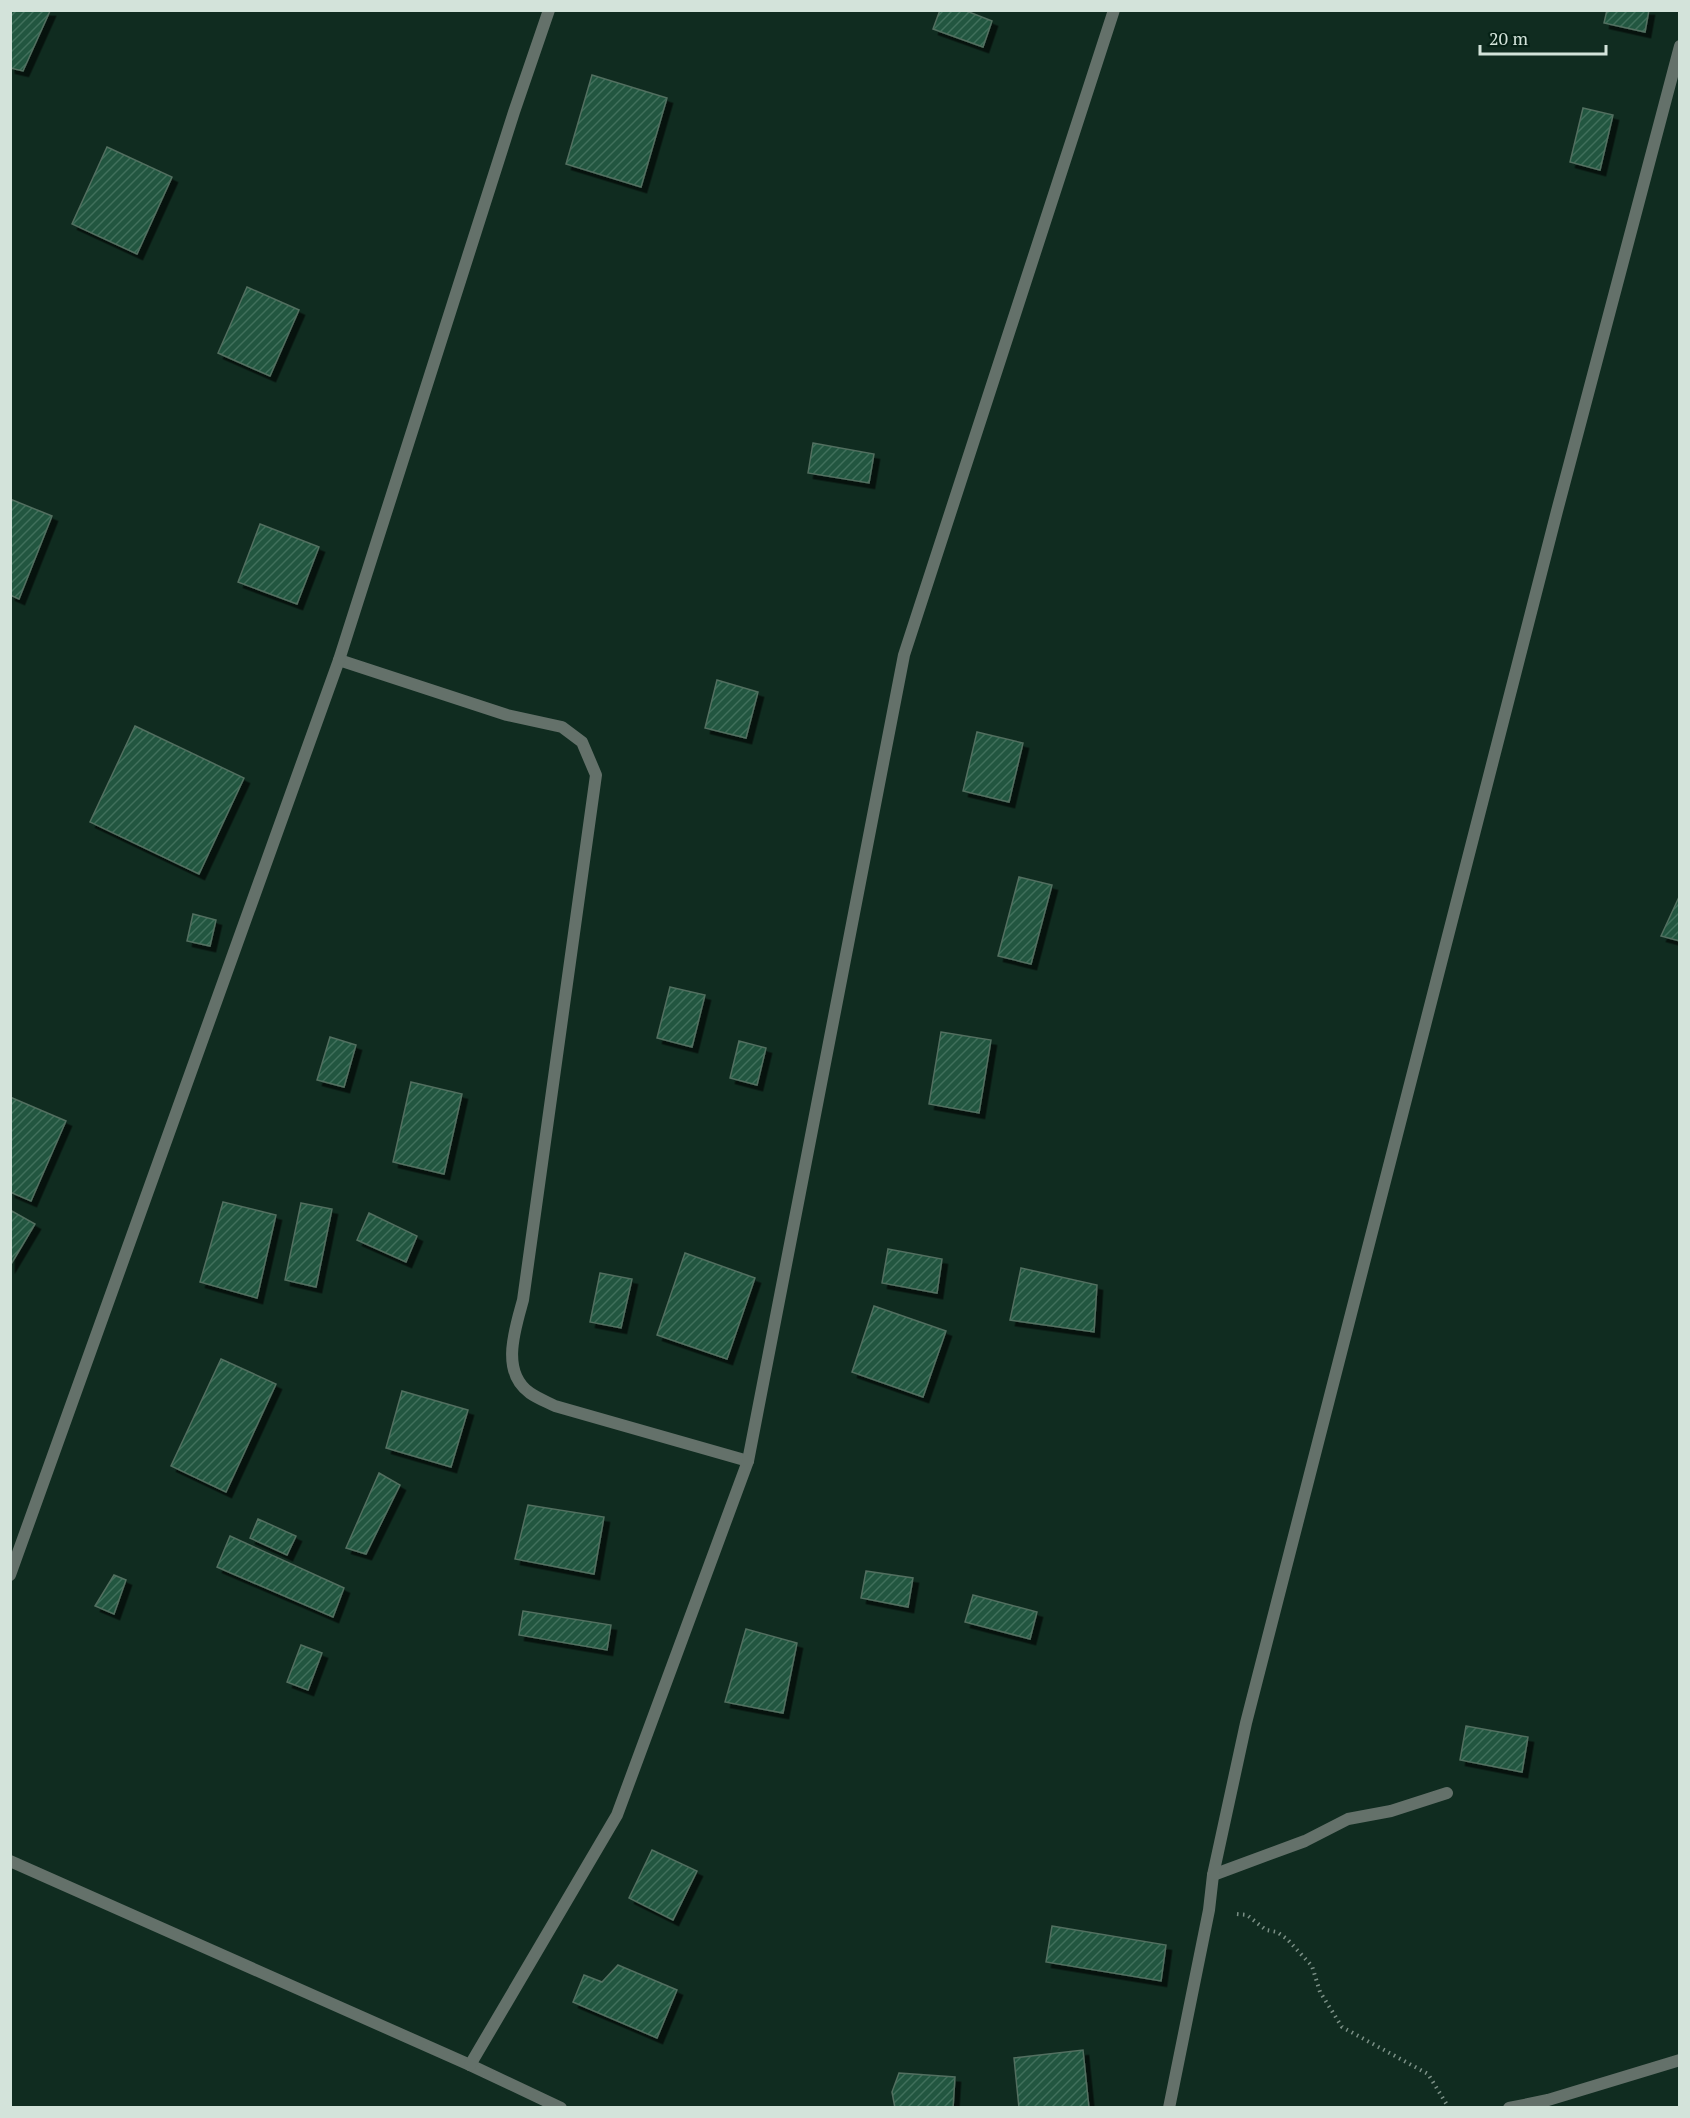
<svg xmlns="http://www.w3.org/2000/svg" width="1690" height="2118" font-family="'PT Serif',serif">
  <defs>
    <pattern id="building-hatch" width="6" height="6" patternUnits="userSpaceOnUse" patternTransform="scale(1.5)"><rect width="6" height="6" fill="#215740"/><path d="M-1 1l2-2M0 6l6-6M5 7l2-2" fill="none" stroke="#406f5b"/></pattern>
    <filter id="shadow"><feDropShadow dx="5.5" dy="5.5" stdDeviation="0" flood-color="#0009"/></filter>
  </defs>
  <rect width="100%" height="100%" fill="#102c20"/>
  <!-- building -->
  <g fill="url(#building-hatch)" stroke="#526f60" stroke-width="1.5" filter="url(#shadow)">
    <path d="M10,10L50,11L23,71L10,68Z"/>
    <path d="M940,10H964L992,21L983,47L933,29Z"/>
    <path d="M1607,10H1649L1645,32L1604,23Z"/>
    <path d="M592,75L667,98L641,187L566,164Z"/>
    <path d="M1583,108L1613,115L1600,170L1570,162Z"/>
    <path d="M107,147L172,177L137,254L72,224Z"/>
    <path d="M247,287L299,310L270,376L218,353Z"/>
    <path d="M813,443L874,454L869,483L808,473Z"/>
    <path d="M10,499L52,516L19,599L10,595Z"/>
    <path d="M260,524L319,547L297,604L238,582Z"/>
    <path d="M717,680L758,692L746,738L705,728Z"/>
    <path d="M135,726L244,778L199,874L90,822Z"/>
    <path d="M977,732L1023,743L1009,802L963,791Z"/>
    <path d="M1019,877L1052,885L1031,964L998,956Z"/>
    <path d="M1679,897L1680,898V941L1661,936Z"/>
    <path d="M193,914L216,920L210,946L187,941Z"/>
    <path d="M670,987L705,995L692,1047L657,1038Z"/>
    <path d="M941,1032L991,1040L979,1113L929,1104Z"/>
    <path d="M330,1037L356,1045L344,1087L317,1080Z"/>
    <path d="M739,1041L766,1048L757,1085L730,1078Z"/>
    <path d="M411,1082L462,1094L444,1174L393,1162Z"/>
    <path d="M10,1097L66,1121L31,1201L10,1192Z"/>
    <path d="M223,1202L276,1215L257,1298L200,1282Z"/>
    <path d="M301,1203L332,1209L316,1287L285,1280Z"/>
    <path d="M10,1210L35,1224L10,1266Z"/>
    <path d="M369,1213L417,1236L406,1262L357,1240Z"/>
    <path d="M888,1249L942,1259L937,1293L882,1283Z"/>
    <path d="M685,1253L755,1278L727,1359L657,1335Z"/>
    <path d="M1021,1268L1097,1285L1094,1332L1010,1320Z"/>
    <path d="M600,1273L632,1279L621,1328L590,1322Z"/>
    <path d="M874,1306L946,1331L923,1397L852,1372Z"/>
    <path d="M221,1359L276,1384L226,1492L171,1466Z"/>
    <path d="M402,1391L468,1410L451,1467L386,1448Z"/>
    <path d="M379,1473L400,1485L366,1554L346,1548Z"/>
    <path d="M528,1505L604,1517L594,1574L515,1559Z"/>
    <path d="M258,1519L296,1536L287,1555L250,1538Z"/>
    <path d="M230,1536L344,1588L333,1617L217,1567Z"/>
    <path d="M866,1571L913,1578L908,1607L861,1598Z"/>
    <path d="M114,1575L126,1580L114,1614L95,1606Z"/>
    <path d="M973,1595L1037,1612L1030,1639L965,1622Z"/>
    <path d="M523,1611L611,1625L607,1650L519,1635Z"/>
    <path d="M746,1629L797,1643L783,1713L725,1702Z"/>
    <path d="M301,1645L322,1653L308,1690L287,1682Z"/>
    <path d="M1466,1726L1528,1737L1522,1772L1460,1760Z"/>
    <path d="M652,1850L697,1871L673,1920L629,1898Z"/>
    <path d="M1052,1926L1166,1945L1161,1981L1046,1962Z"/>
    <path d="M618,1965L677,1990L657,2038L573,2002L584,1975L602,1982Z"/>
    <path d="M1083,2050L1089,2108H1019L1014,2058Z"/>
    <path d="M899,2073L955,2077L953,2108H895L892,2092Z"/>
  </g>
  <g fill="none" stroke-linecap="round" stroke-linejoin="round">
    <!-- path -->
    <path stroke="#7b9086" stroke-width="4" stroke-dasharray="1.5 4.5" stroke-linecap="butt" d="M1237,1914L1247,1915L1266,1930L1277,1932L1287,1939L1312,1966L1320,1992L1342,2027L1428,2074L1449,2108"/>
    <!-- lane -->
    <path stroke="#64716a" stroke-width="12" d="M1509,2108L1548,2100L1680,2060"/>
    <!-- street -->
    <g stroke="#64716a" stroke-width="12">
      <path d="M339,660L507,715L562,727L582,742L596,775L523,1300C515,1329 500,1372 530,1393C537,1398 547,1402 555,1406L748,1461"/>
      <path d="M10,1575L339,660L514,112L549,10"/>
      <path d="M10,1861L470,2065L561,2108"/>
      <path d="M1213,1875L1305,1841L1348,1819L1391,1811L1447,1793"/>
      <path d="M470,2065L617,1815L748,1461L904,655L1114,10"/>
      <path d="M1169,2108L1209,1910L1213,1875L1246,1723L1557,511L1680,46"/>
    </g>
  </g>
  <!-- border -->
  <rect width="1690" height="2118" fill="none" stroke="#d3e3da" stroke-width="24"/>
  <!-- scale -->
  <path d="M1480 45v9h126v-9" fill="none" stroke="#d3e3da" stroke-width="3"/>
  <text x="1489" y="45" font-size="18" fill="#d3e3da" stroke="#062216" stroke-width="4.5" paint-order="stroke">20 m</text>
</svg>
